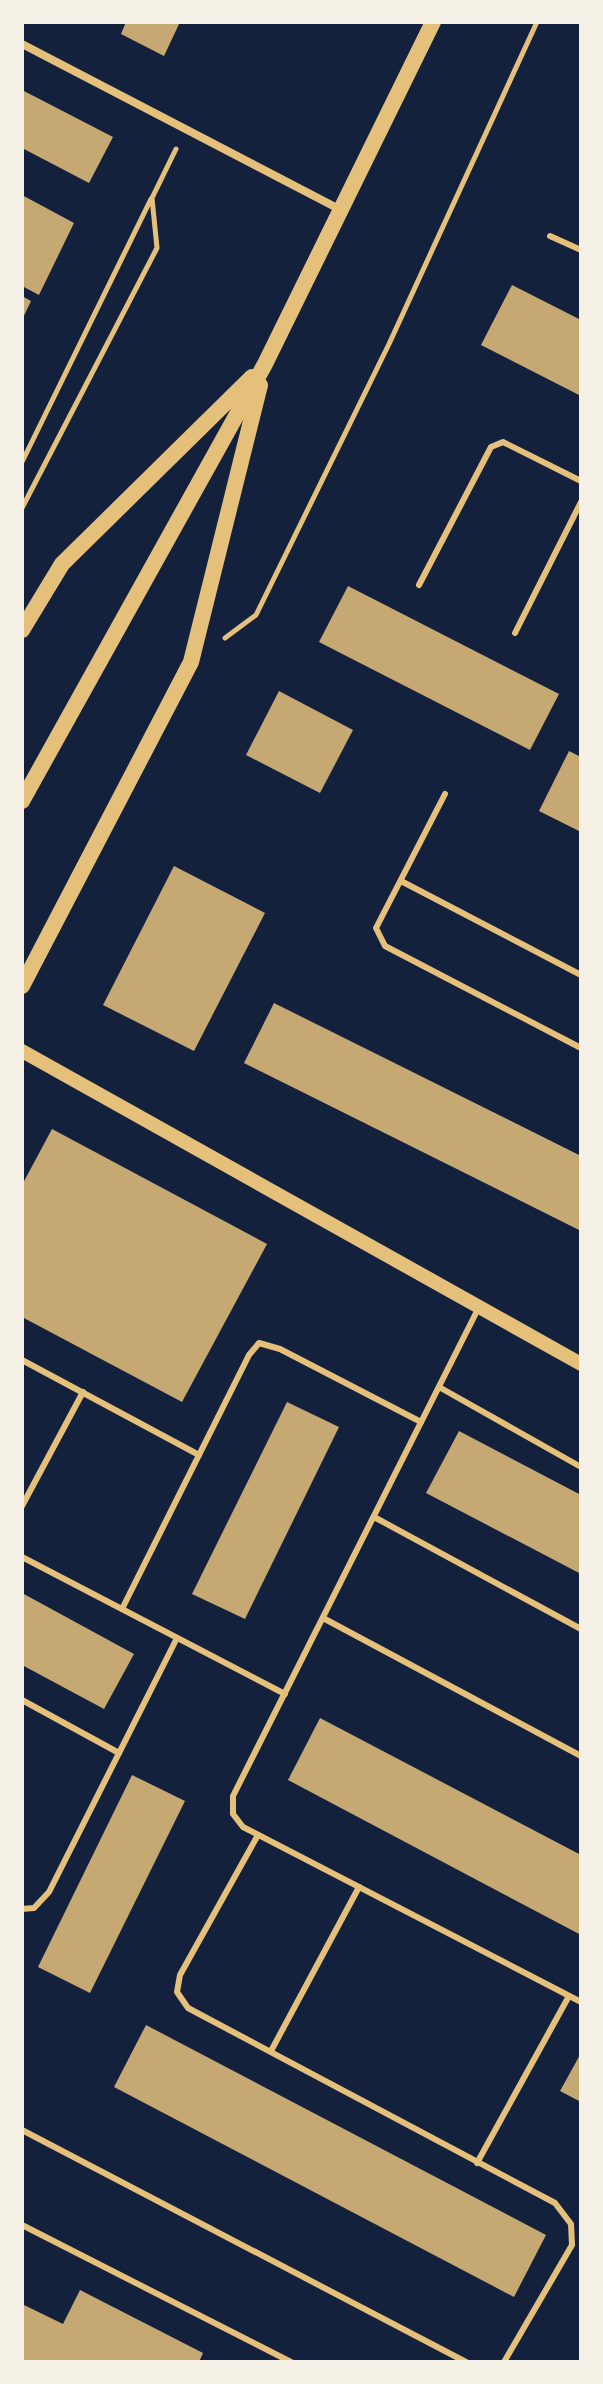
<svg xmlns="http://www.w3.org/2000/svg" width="603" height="2384" font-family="Georgia,serif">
  <rect width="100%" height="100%" fill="#14213d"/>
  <!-- building -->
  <g fill="#c6a872">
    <path d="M126,22H180L164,56L121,34Z"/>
    <path d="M22,90L113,137L89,183L22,148Z"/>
    <path d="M22,195L74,223L39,295L22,286Z"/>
    <path d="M512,285L581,320V396L481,345Z"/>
    <path d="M22,296L31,301L22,320Z"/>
    <path d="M348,586L559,694L530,750L319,642Z"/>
    <path d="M279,691L353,730L320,793L246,755Z"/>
    <path d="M569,751L581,757V832L539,811Z"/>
    <path d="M174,866L265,913L194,1051L103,1005Z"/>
    <path d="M274,1003L581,1156V1231L244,1063Z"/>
    <path d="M52,1129L267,1244L182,1402L22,1317V1185Z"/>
    <path d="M287,1402L339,1427L245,1619L192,1594Z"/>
    <path d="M459,1431L581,1495V1574L426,1493Z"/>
    <path d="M22,1593L134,1654L104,1709L22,1665Z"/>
    <path d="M320,1718L581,1855V1935L288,1780Z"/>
    <path d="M132,1775L185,1801L90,1993L38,1967Z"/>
    <path d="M146,2025L546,2235L514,2297L114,2087Z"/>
    <path d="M581,2053V2102L560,2091Z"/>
    <path d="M80,2290L203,2353L199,2362H22V2304L63,2324Z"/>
  </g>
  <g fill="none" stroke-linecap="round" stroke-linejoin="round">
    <!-- path -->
    <g stroke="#e5c07b" stroke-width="5">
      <path d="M22,462L151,199"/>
      <path d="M22,508L157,248L152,198L176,149"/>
      <path d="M225,638L256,615L389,344L537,22"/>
    </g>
    <!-- service -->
    <g stroke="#e5c07b" stroke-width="6">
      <path d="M550,236L581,250"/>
      <path d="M419,585L491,447L503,442L581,481"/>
      <path d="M515,633L581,502"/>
      <path d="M445,794L376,928L385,946L581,1048"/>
      <path d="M401,881L581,975"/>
      <path d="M479,1307L233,1796V1814L243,1827L581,2002"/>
      <path d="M22,1360L199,1455"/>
      <path d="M439,1387L581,1467"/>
      <path d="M22,1506L83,1392"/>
      <path d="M374,1517L581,1629"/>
      <path d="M22,1557L285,1694"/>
      <path d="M122,1609L249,1355L259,1343L280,1349L421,1422"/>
      <path d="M323,1618L581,1756"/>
      <path d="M22,1700L119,1753"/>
      <path d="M258,1835L180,1975L177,1992L188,2008L555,2203L571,2224L572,2245L504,2362"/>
      <path d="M22,1909L34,1908L49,1892L177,1638"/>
      <path d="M271,2051L359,1887"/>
      <path d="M22,2130L466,2362"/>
      <path d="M477,2163L569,1996"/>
      <path d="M22,2225L291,2362"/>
    </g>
    <!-- minor -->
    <path stroke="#e5c07b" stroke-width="8" d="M22,44L341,210"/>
    <!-- tertiary -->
    <path stroke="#e5c07b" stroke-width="14" d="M22,1051L581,1364"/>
    <!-- secondary -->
    <g stroke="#e5c07b" stroke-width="16">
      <path d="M22,630L62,564L252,377"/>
      <path d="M22,801L265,364L433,22"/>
      <path d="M22,986L191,662L260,385"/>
    </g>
  </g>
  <!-- border -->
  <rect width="603" height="2384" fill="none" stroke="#f6f1e7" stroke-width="48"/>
</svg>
